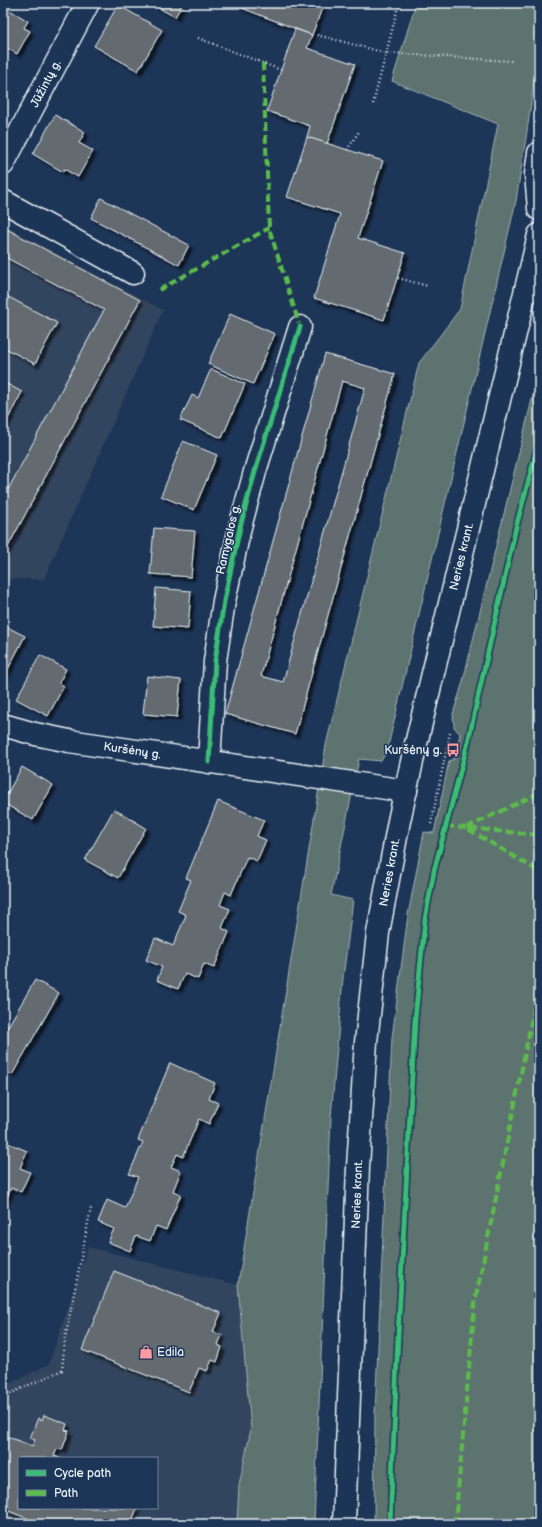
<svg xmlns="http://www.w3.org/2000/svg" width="542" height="1527" font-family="'Balsamiq Sans',sans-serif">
  <defs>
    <filter id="shadow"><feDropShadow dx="3.5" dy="3.5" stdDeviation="1" flood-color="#0009"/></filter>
  </defs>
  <rect width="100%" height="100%" fill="#1d3557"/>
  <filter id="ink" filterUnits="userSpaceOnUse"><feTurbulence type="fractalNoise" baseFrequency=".025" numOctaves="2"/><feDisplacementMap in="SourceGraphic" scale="8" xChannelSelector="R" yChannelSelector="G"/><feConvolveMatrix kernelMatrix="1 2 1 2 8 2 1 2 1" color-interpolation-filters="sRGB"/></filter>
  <g filter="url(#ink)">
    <!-- built -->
    <g fill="#32455e" fill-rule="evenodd">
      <path d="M3,225L163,310L44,579H3Z"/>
      <path d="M88,1247L238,1285L251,1430L239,1485L237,1524H3V1387L49,1364ZM19,1458H157V1508H19Z"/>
    </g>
    <!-- green -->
    <g fill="#5c736f" stroke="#a2b2b4">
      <path d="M416,3H539C539,69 526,135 516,201L387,751L381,761L359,759L331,895L353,900L343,978L331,1117L314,1524H237L239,1485L251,1429L238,1285L326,745L419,363L460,309L498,124L392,81Z"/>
      <path d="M539,378V1524H374L375,1414L392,1038L408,915L424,832L434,833L449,761L454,759L460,734L454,727L453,714L462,685L537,379Z"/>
    </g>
    <!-- building -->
    <g fill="#646b70" stroke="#e8f1f8" fill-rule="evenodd" filter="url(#shadow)">
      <path d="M150,3H183L175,17Z"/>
      <path d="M241,3H324L312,35L239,7Z"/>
      <path d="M118,5L162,30L138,71L94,46Z"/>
      <path d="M8,9L28,21L24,28L30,31L17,54L3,46V18Z"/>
      <path d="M295,29L312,35L307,48L355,64L327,144L307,137L310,126L267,111Z"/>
      <path d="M55,115L85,132L79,143L93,151L78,177L64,169L63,172L33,154Z"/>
      <path d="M307,137L383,161L358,238L405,253L384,320L314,298L340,214L287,197Z"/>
      <path d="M101,198L189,245L179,265L91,218Z"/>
      <path d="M3,227L140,300L3,556V499L104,310L3,256Z"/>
      <path d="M3,294L57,323L35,364L3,347Z"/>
      <path d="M230,314L275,334L253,384L208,364Z"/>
      <path d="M325,354L395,374L295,734L225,714ZM342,381L365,388L283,682L261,676Z"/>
      <path d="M211,369L245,384L222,438L180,420L192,395L198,398Z"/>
      <path d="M3,382L22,392L3,428Z"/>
      <path d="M183,441L217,455L194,510L161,496Z"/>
      <path d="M154,528L195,531L191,577L150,574Z"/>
      <path d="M156,588L191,591L188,629L153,626Z"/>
      <path d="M3,625L25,636L3,679Z"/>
      <path d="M40,655L66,669L59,683L64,686L48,716L16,699Z"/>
      <path d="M147,676L181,680L177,717L143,714Z"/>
      <path d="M22,767L53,785L33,820L3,803V801Z"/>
      <path d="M218,801L264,820L257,836L266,840L257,861L247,857L231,895L225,892L220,905L230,909L222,928L229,932L214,968L204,964L198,979L185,974L178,989L157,980L162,967L146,960L155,938L173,946L186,915L178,911L191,880L186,878Z"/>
      <path d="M114,809L146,828L118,878L85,860Z"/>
      <path d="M35,980L59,993L12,1075L3,1070V1035Z"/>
      <path d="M170,1063L215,1083L209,1099L218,1103L209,1124L199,1119L183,1157L177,1154L171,1167L181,1171L173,1191L181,1194L166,1230L156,1226L150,1241L136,1236L130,1251L108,1242L114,1229L98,1222L107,1200L125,1208L138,1177L129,1174L143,1142L138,1140Z"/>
      <path d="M3,1141L27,1151L20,1168L30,1172L21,1192L11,1188L3,1207Z"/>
      <path d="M114,1271L221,1313L213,1332L222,1335L218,1345L222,1347L217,1362L212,1360L207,1371L199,1368L189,1392L82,1350Z"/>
      <path d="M44,1415L67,1424L65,1430L69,1431L62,1450L57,1449L54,1456L60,1458H19V1508H137L131,1524H42L3,1509V1435L32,1446L35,1440L30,1438L38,1418L42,1420Z"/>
    </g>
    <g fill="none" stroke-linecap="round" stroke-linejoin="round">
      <!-- street casing -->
      <g stroke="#e8f1f8" stroke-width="25">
        <g id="street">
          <path id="s1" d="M3,164L88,3"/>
          <path d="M3,201L133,273"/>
          <path id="s2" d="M3,725L35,734L69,741L406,791"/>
          <path d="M209,762L215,661L224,601L240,527L256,468L300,327"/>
        </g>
      </g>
      <!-- primary casing -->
      <g stroke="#e8f1f8" stroke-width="25">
        <g id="primary">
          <path d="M539,153L536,174L539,209"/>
          <path id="s3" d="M344,1524L358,1167L366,1042L378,933L399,821L415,748L539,235"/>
        </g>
      </g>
      <!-- path -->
      <g stroke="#e8f1f8" stroke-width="2.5" stroke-dasharray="1 3" stroke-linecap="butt">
        <path d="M317,35L386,53L512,61"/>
        <path d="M198,38L281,70"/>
        <path d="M373,104L399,3"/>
        <path d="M347,150L360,130"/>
        <path d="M398,278L428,286"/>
        <path d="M431,824L450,733"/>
        <path d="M3,1397L62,1370L65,1339L91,1208"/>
      </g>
      <!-- street -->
      <use href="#street" stroke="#1d3557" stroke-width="22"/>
      <!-- primary -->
      <use href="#primary" stroke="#1d3557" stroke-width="22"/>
      <!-- quiet -->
      <g stroke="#5cbc4b" stroke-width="4" stroke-dasharray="8 4" stroke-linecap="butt">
        <path d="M263,63L269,228L300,327"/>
        <path d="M159,290L269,228"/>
        <path d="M539,793L466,828L535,869L539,874"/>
        <path d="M446,826L539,835"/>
        <path d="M455,1524L475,1302L539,983"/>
      </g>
      <!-- cycleway casing -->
      <g stroke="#1d3557" stroke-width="8">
        <g id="cycleway">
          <path d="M209,762L215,661L224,601L240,527L256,468L300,327"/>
          <path d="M390,1524L398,1336L415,1019L425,919L434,871L467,746L516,527L539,442"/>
        </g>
      </g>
      <!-- cycleway -->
      <use href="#cycleway" stroke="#3abd76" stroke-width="5"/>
    </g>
  </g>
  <!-- icons -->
  <defs>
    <g id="bus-bare" transform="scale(1.08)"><path d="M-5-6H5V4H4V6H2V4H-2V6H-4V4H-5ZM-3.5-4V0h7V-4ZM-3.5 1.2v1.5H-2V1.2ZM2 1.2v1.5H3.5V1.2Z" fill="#ff9aa2" stroke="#1d3557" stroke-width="2.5" paint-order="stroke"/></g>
    <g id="shop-bare" transform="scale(1.08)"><path d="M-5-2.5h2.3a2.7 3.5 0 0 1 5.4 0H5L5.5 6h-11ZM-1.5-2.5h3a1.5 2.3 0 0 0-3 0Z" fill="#ff9aa2" stroke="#1d3557" stroke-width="2.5" paint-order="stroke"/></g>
  </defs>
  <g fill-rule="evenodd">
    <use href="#bus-bare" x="453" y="750"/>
    <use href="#shop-bare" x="146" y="1352"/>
  </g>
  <g text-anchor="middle" stroke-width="3" stroke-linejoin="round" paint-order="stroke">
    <!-- street labels -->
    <g font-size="12" fill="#e8f1f8" stroke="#1d3557">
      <text dy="4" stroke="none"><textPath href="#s1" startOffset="91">Jūžintų g.</textPath></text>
      <text transform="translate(228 539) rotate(-77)" y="4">Ramygalos g.</text>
      <text dy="4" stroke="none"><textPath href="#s3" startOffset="978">Neries krant.</textPath></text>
      <text dy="4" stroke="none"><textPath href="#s2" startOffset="132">Kuršėnų g.</textPath></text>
      <text dy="4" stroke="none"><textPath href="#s3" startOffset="654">Neries krant.</textPath></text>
      <text dy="4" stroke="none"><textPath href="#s3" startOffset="330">Neries krant.</textPath></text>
    </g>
    <!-- poi labels -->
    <g font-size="12" fill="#e8f1f8" stroke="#1d3557" text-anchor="end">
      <text x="442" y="754">Kuršėnų g.</text>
      <text x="157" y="1356" text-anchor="start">Edila</text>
    </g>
  </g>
  <!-- margin -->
  <rect width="542" height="1527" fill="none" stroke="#1d3557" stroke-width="16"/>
  <rect x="8" y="8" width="526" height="1511" fill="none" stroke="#e8f1f8" stroke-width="1.5" filter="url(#ink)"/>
  <!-- legend -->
  <rect x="18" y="1457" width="140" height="52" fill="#1d3557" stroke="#6e8097"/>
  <rect x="26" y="1470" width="20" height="6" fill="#3abd76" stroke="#6e8097"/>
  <text x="54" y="1477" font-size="12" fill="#e8f1f8">Cycle path</text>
  <rect x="26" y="1490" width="20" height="6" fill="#5cbc4b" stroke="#6e8097"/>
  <text x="54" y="1497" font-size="12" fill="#e8f1f8">Path</text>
</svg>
